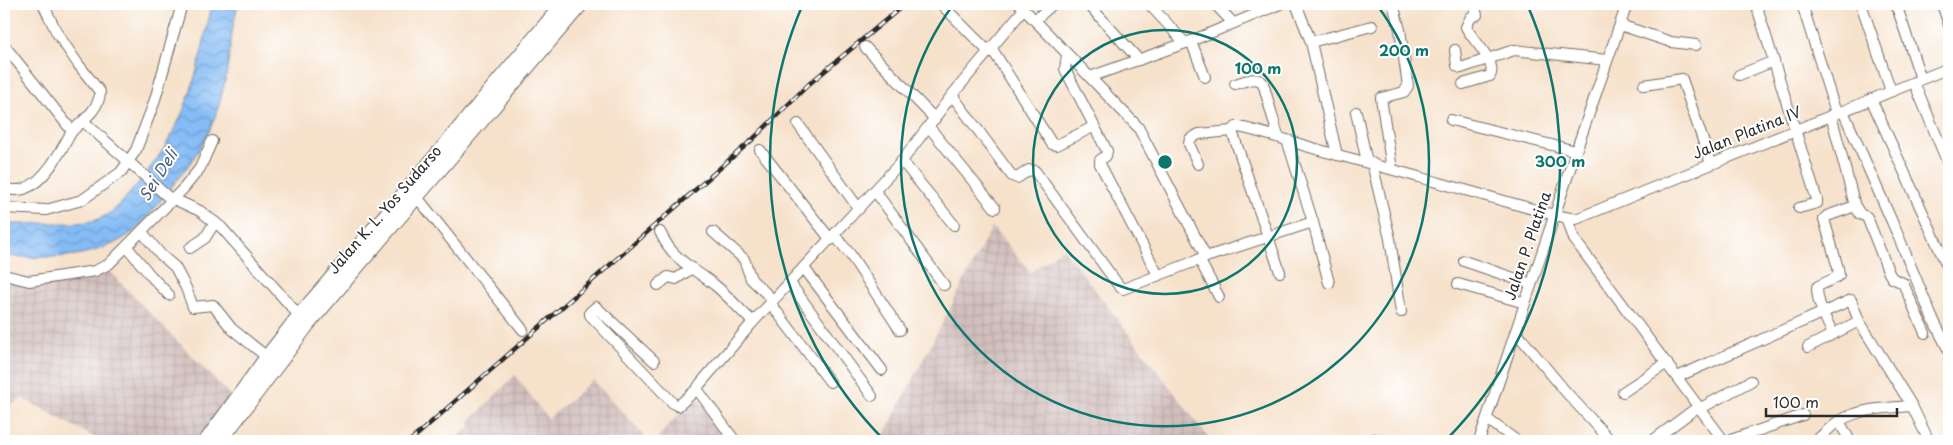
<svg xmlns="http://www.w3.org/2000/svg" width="1953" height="445" font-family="'Playpen Sans',sans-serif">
  <defs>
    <pattern id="industrial-grid" width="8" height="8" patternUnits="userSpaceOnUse" patternTransform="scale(1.25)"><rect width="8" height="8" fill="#d1bfbd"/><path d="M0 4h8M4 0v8" fill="none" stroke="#b4a4a3"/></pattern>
    <pattern id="water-waves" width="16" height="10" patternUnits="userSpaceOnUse" patternTransform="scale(1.25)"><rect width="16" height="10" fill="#85bcf5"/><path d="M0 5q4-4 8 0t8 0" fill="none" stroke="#6d99c7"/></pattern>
  </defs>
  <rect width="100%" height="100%" fill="#fff"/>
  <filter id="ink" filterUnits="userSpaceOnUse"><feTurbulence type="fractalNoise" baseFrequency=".02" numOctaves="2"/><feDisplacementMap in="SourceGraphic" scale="10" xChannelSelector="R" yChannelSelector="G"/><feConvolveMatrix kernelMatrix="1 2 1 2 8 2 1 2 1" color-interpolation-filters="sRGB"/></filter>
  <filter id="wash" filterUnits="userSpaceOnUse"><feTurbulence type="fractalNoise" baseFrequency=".0096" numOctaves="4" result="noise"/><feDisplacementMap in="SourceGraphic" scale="20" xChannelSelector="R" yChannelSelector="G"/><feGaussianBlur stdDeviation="1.12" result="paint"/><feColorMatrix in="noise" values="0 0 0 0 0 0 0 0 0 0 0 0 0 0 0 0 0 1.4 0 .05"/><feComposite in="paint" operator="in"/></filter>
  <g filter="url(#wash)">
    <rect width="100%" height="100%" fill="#f6e1ca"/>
    <!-- industrial -->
    <g fill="url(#industrial-grid)">
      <path d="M992,227L1031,272L1063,248L1211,441H881Z"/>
      <path d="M108,270L232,397L199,441H101L22,398L4,409V275L53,282Z"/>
      <path d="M515,375L548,419L593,380L649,441H453L471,426L468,423Z"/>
      <path d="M696,396L729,441H656L659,436Z"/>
    </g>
    <!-- water -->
    <path fill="url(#water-waves)" stroke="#587490" d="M212,4H238C230,33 230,64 222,94C212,133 197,156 172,186C160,201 149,217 135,230C99,260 48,259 4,256V224C18,224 33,224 47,223C79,223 100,227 123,201C140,181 159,159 171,136C194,95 202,49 212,4Z"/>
  </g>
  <g filter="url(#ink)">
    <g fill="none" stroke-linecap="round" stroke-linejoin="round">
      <!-- minor casing -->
      <g stroke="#726b63" stroke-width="12">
        <g id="minor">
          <path d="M941,4L989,52"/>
          <path d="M1019,4L1138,127L1206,257"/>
          <path d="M1088,4L1139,60"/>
          <path d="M1149,4L1185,43"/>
          <path d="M1215,4L1233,23"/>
          <path d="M1296,4L1311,42L1337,155"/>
          <path d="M1756,4L1817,200V203L1799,208"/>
          <path d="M1802,4L1836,113"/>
          <path d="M1861,4L1891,91"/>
          <path d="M1896,4L1921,79"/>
          <path d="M1942,4L1949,25"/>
          <path d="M1035,20L1053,4"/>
          <path d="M1620,25L1671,42L1696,45"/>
          <path d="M1191,41L1205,77"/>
          <path d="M1311,42L1372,26"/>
          <path d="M4,45L72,131C83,121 100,108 100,92L78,64L57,33L43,4"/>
          <path d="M865,47L935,119"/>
          <path d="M992,49L1052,144L1057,145L1093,127"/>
          <path d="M1455,50L1457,66L1461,68L1514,50L1607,60"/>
          <path d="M1067,55L1065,69L1107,151L1106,156L1100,160V164L1158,275"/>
          <path d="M1739,75L1774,61"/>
          <path d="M1090,77L1191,41L1280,4"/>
          <path d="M1914,82L1949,166"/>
          <path d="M1235,84C1244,82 1256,75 1263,83L1278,136"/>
          <path d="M1463,84L1490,76C1498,62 1472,40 1466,27L1471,17L1477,15L1474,4"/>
          <path d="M1644,85L1682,79L1711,164"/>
          <path d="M952,95L1012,176L1017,178L1029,170L1035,171L1119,286L1123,289L1206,257L1313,222"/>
          <path d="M1871,99L1949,270"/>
          <path d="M1843,111L1897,233L1931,315L1949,351"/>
          <path d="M1356,112L1367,162"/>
          <path d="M1831,115L1855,206L1860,214L1867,217L1889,273L1892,278L1903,283L1925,333"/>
          <path d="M1451,120L1576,151"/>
          <path d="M83,121L167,196L200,211L221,227L303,320"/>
          <path d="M798,124L859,209"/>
          <path d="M929,127L995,208"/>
          <path d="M1232,131L1280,272"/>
          <path d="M1287,140L1313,222L1329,283"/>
          <path d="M760,150L831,240"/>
          <path d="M902,161L954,225"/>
          <path d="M1372,163L1390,239L1401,312"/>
          <path d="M1198,164L1189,144L1190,139L1199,134L1232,131L1236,127H1239C1273,134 1304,147 1338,155C1410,174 1482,195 1554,215L1576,219L1949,68"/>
          <path d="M1392,169L1381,98L1404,92L1408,86L1400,30L1393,4"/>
          <path d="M4,189C10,190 17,191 24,189C45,182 62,149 72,131"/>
          <path d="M875,191L944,285"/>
          <path d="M417,197L523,330"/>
          <path d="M4,208L46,210L82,200L121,172L136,150L154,103L182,4"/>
          <path d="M1567,218L1574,239L1724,441"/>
          <path d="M142,232L161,255L175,267L186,288L193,307L213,305L232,329L267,357"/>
          <path d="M660,232C674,262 693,267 716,286C729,297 741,311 753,322"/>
          <path d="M713,232L744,259L751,279L773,300"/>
          <path d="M835,236L850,254L900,330"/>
          <path d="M127,247L151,276L169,295"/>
          <path d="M190,248L205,238L215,222"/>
          <path d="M1199,259L1219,297"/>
          <path d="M1464,261L1531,284"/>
          <path d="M804,268L882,370"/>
          <path d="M4,275L29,281L95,271L109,264L184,188L200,168L212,141"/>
          <path d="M790,283L872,396"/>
          <path d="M1458,284L1525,303"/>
          <path d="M658,285L668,277L676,279L692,268"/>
          <path d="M771,304L830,382"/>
          <path d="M1516,332L1566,392L1611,441"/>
          <path d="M1833,334C1826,319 1817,304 1817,287C1824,282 1833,281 1839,275L1838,268L1824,219L1827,216L1855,206"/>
          <path d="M1808,347L1859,321"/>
          <path d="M654,361L596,307L590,312V315L673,403L678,406L697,389"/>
          <path d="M1677,377L1851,300L1859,321L1912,406L1929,441"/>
          <path d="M1623,392L1667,363"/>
          <path d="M1701,408L1751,381"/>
          <path d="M1487,419L1517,441"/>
          <path d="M1839,421L1850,441"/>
          <path d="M1375,439L1382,441"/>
          <path d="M735,441L697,389L700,384L753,322L902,161L952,95L1024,9"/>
          <path d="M1479,441L1576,151L1627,4"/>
          <path d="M1652,441L1699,406"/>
          <path d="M1728,441L1803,415"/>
          <path d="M1816,441C1823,435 1831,426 1839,421C1861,408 1887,408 1912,406"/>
        </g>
      </g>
      <!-- highway casing -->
      <g stroke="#726b63" stroke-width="16">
        <g id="highway">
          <path d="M206,441L267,357L299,316L415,181L563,4"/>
          <path d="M220,441L308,324L581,4"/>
        </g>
      </g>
      <!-- minor -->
      <use href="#minor" stroke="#fff" stroke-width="10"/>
      <!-- highway -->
      <use href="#highway" stroke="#fff" stroke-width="14"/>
      <!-- rail casing -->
      <g stroke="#2b2b2b" stroke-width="4.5">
        <path id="rail" d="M410,441L753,139L809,84L905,4"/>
      </g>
      <!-- rail -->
      <use href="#rail" stroke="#fff" stroke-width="2.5" stroke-dasharray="8" stroke-linecap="butt"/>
    </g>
  </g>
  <!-- distance rings -->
  <g fill="none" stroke="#0f766e" stroke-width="2.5">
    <circle cx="1165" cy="162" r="132"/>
    <path d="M1377 5A264 264 0 1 1 953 5"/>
    <path d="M883 439A395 395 0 0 1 803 4M1527 4A395 395 0 0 1 1447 439"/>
  </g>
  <g text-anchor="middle" stroke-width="4" stroke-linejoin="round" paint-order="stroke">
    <!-- street labels -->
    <g font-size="15" fill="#2b2b2b" stroke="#fff">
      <text transform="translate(1747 133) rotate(-22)" y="5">Jalan Platina IV</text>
      <text transform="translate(385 210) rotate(-49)" y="5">Jalan K. L. Yos Sudarso</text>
      <text transform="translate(1528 246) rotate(-71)" y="5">Jalan P. Platina</text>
    </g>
    <!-- water labels -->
    <g font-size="16" font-style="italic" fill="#4a5e72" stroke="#fff">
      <text transform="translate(158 175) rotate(-58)" y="6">Sei Deli</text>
    </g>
  </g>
  <circle cx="1165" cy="162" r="8" fill="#0f766e" stroke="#fff" stroke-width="2.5"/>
  <g font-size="15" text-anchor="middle" font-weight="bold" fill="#0f766e" stroke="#fff" stroke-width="4" stroke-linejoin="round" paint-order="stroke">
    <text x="1404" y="56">200 m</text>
    <text x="1258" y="74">100 m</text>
    <text x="1560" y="167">300 m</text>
  </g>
  <!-- margin -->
  <rect width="1953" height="445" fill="none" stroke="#fff" stroke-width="20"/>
  <!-- scale -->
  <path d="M1766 408v8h131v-8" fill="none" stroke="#2b2b2b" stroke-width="2.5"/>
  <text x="1773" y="408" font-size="15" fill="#2b2b2b" stroke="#ffffff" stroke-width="4" paint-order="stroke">100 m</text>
</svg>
